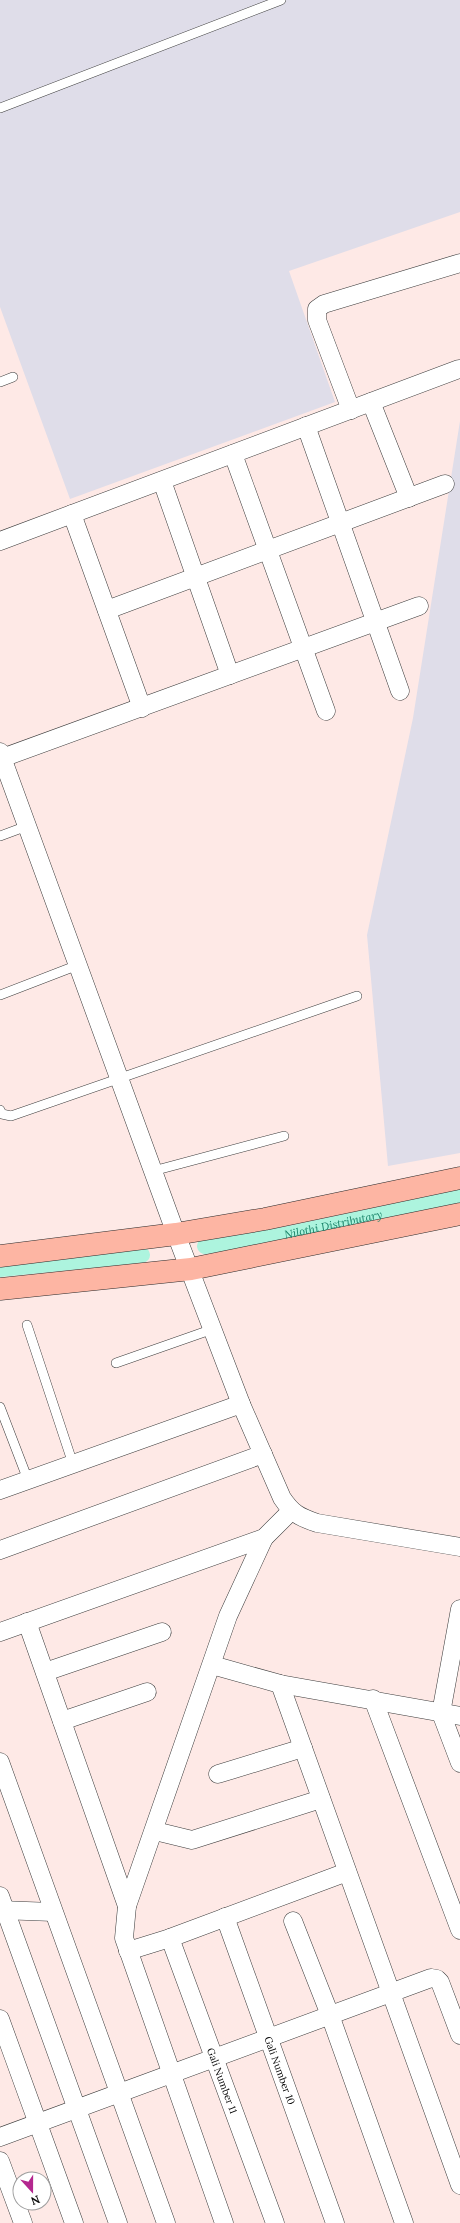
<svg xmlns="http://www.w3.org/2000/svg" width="460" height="2223" font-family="Lora,serif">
  <rect width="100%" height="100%" fill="#fee9e6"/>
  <!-- industrial -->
  <g fill="#dfdde9">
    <path d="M0,0H460V212L289,271L335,402L70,499L0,307Z"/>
    <path d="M460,421V1153L388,1166L367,935L413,718Z"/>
  </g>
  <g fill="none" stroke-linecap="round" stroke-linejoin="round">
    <!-- canal -->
    <g stroke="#adf4de" stroke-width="16">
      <path id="s1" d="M205,1246L289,1234L460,1197"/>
      <path d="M0,1269L142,1255"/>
    </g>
    <!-- lane casing -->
    <g stroke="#3c3c3c" stroke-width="10">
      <g id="lane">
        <path d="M0,108L281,0"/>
        <path d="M0,382L13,377"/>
        <path d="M0,836L27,826"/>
        <path d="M0,995L78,965"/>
        <path d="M0,1110L2,1114L11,1116L357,996"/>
        <path d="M153,1171L284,1136"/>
        <path d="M27,1325L73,1464"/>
        <path d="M116,1363L213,1329"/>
        <path d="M0,1407L28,1480"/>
      </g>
    </g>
    <!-- street casing -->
    <g stroke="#3c3c3c" stroke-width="19">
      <g id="street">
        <path d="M371,402L409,498"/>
        <path d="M351,410L317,320V309L324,304L460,263"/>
        <path d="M306,426L400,691"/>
        <path d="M233,454L326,711"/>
        <path d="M162,481L230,675"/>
        <path d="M72,514L142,708"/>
        <path d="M0,541L459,369"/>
        <path d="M107,610L445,484"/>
        <path d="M0,752L176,1234L241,1404L282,1498C292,1513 299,1517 317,1523L460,1547"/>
        <path d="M2,758L419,606"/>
        <path d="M0,1490L241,1404"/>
        <path d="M0,1550L263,1454"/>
        <path d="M460,1609L441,1713L460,1763"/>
        <path d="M27,1622L127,1906"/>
        <path d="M0,1632L264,1538L291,1511"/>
        <path d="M212,1665L280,1684L460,1716"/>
        <path d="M45,1672L162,1632"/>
        <path d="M280,1684L460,2185"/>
        <path d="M373,1699L460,1930"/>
        <path d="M62,1721L147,1692"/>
        <path d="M0,1762L166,2223"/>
        <path d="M218,1774L303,1748"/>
        <path d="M155,1831L192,1840L321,1799"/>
        <path d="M0,1896L118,2223"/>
        <path d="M0,1910L53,1912"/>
        <path id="s2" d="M225,1917L335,2223"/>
        <path d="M293,1921L330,2015L404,2223"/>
        <path id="s3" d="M170,1938L275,2223"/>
        <path d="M128,1951L170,1938L347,1872"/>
        <path d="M0,2019L74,2223"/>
        <path d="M0,2137L431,1978L437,1979L440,1982L460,2035"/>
        <path d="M0,2161L23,2223"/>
        <path d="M224,2223L124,1938L127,1906L228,1616L264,1538"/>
      </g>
    </g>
    <!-- secondary casing -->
    <g stroke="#2b2b2b" stroke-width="23">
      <g id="secondary">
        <path d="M0,1256L176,1234L265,1219L460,1178"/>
        <path d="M0,1289L191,1269L460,1214"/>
      </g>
    </g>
    <!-- lane -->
    <use href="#lane" stroke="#fff" stroke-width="9"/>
    <!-- street -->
    <use href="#street" stroke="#fff" stroke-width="18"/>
    <!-- secondary -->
    <use href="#secondary" stroke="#fdb5a3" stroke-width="22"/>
  </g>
  <g text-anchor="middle" stroke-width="4" stroke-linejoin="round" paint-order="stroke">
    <!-- street labels -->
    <g font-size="10" fill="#090909" stroke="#fff">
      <text dy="4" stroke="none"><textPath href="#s2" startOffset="163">Gali Number 10</textPath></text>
      <text dy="4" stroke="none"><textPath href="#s3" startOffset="152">Gali Number 11</textPath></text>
    </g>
    <!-- water labels -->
    <g font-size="11" font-style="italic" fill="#178267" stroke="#fff">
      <text dy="4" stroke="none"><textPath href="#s1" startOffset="130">Nilothi Distributary</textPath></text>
    </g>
  </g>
  <!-- north arrow -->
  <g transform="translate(32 2191) rotate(159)"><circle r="19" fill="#ffffff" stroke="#9d9d9d"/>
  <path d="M0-3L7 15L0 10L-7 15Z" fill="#b4278f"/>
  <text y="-6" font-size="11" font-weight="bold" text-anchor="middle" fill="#090909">N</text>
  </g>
</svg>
